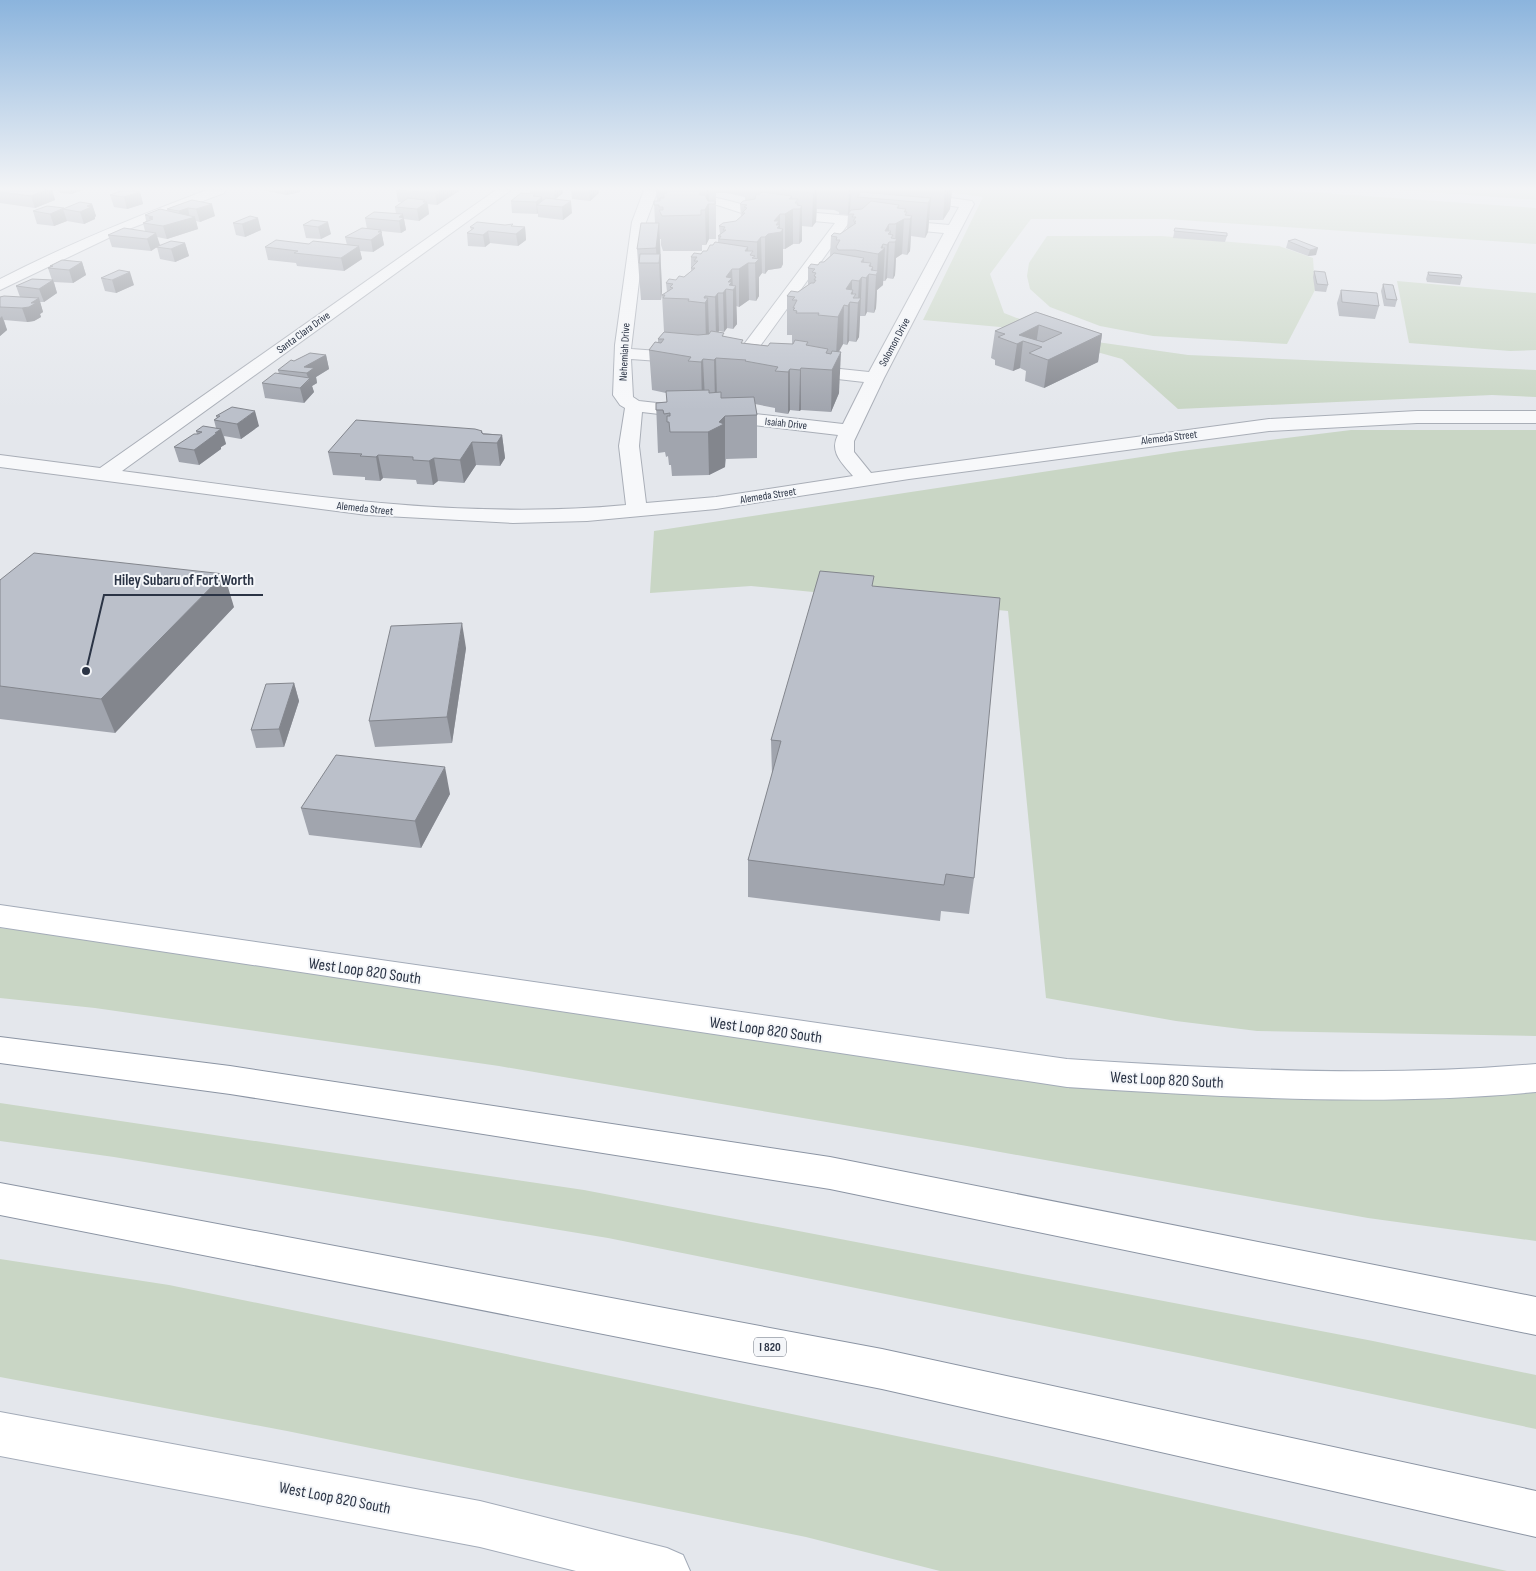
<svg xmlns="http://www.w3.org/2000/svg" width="1536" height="1571" font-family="'Sofia Sans Condensed',sans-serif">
  <rect width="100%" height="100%" fill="#e4e7ec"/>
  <!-- green -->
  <g fill="#c9d6c5">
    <path d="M933,190H1280L1536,208V244L1166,219H1031L990,274L1004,313L1069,338L1188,355L1536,370V397L1492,395L1178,409L1122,359L1011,328L923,320L983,197Z"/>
    <path d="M1400,190H1536V200Z"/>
    <path d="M1047,236H1162L1279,246L1313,258L1315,290L1287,344L1153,336L1100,326L1050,307L1030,289L1027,276L1029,263Z"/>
    <path d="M1397,281L1536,293V350L1510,351L1409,343Z"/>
    <path d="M1351,430H1536V1036L1257,1031L1176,1021L1046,998L1008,611L751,586L650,593L654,531L1181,451Z"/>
    <path d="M0,928L40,932L840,1053L1150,1092L1536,1090V1241L1368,1218L967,1146L499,1066L95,1008L0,998Z"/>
    <path d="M0,1103L584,1190L1373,1341L1536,1375V1429L1198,1357L608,1238L114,1157L0,1141Z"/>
    <path d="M0,1259L169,1285L444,1341L992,1456L1507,1571H940L806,1537L287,1431L0,1377Z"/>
  </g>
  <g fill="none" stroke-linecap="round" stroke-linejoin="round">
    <!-- minor casing -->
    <g stroke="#a9aeb7" stroke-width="2">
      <g id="minor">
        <path d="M207,190H225L224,193L121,232L0,290V279C68,244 135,217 207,190Z"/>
        <path d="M496,190H511L122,471C289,493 457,521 626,505L619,446L625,408L620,405L613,395L615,345L632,222L644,190H658L646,222L631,349L687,353L693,354L696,358L693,362L687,363L631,359L633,397L639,401L843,424L864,382L802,375L796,374L793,370L796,366L802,365L869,372L944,233L848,224L745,367L739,368L733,367L730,363L835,223L748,215L717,205L679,203L672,199C683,187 736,202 750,207L949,225L959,207L910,200L908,197L910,194L915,193L972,201L974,204L884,378L854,441V452L871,473L1269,419L1417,411H1536V423H1417L1269,431L909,479L716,509L587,521L513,523L367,515L0,467V455L100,468ZM642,412L838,435C829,452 842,463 853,476L716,497L646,503L639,446Z"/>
      </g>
    </g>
    <!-- major casing -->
    <g stroke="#a3abb8" stroke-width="2">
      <g id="major">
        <path d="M0,905L1067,1059C1224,1069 1379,1078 1536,1064V1092C1379,1107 1224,1097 1067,1087L0,927Z"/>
        <path d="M0,1412L480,1501L667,1548L683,1555L690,1571H576L480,1547L0,1456Z"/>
      </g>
    </g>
    <!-- highway casing -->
    <g stroke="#8b94a3" stroke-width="2">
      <g id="highway">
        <path d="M0,1037L230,1066L830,1157L1536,1297V1335L830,1189L230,1094L0,1063Z"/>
        <path d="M0,1183L882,1349L1536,1491V1537L882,1389L0,1215Z"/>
      </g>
    </g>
    <!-- minor -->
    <use href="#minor" fill="#f7f8fa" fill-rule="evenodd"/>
    <!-- major -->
    <use href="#major" fill="#fff" fill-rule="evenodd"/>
    <!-- highway -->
    <use href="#highway" fill="#fff" fill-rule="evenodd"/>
  </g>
  <!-- wall -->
  <g fill="#a1a5ae" fill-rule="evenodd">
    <path d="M0,190H52L55,200L35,208L0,203Z"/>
    <path d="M59,190H83L71,194L60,193Z"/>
    <path d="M262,190H300V192L286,195Z"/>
    <path d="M396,190L459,191L437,205L428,204L429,214L419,221L404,219L406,230L401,233L381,231L384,245L373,252L360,251L362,259L344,271L297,266L296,263L268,260L265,247L309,244L347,245L345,237L367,229L365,218L396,214L395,207L402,202H398Z"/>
    <path d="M530,190H563V193L556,199L572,213L563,220L538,217V213L537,214L512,213L511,201L530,194Z"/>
    <path d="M571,190H599V193L590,201L572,199Z"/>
    <path d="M656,190H952L950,209L943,220H929L928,232L925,238L911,236L910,251L907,255L902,254L896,258L895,275L893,279L887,278L885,281H883V285L877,290L876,308L874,313L867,312L865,316H860L859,337L856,342L849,341L847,345L843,344L839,352V393L831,412L801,410L799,411L790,410L788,414L775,412V408L755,404L757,415V458L726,459L725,467L709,475L672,476L671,465H669L668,456L666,457L665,452L658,453L656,403L667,402L666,393L652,390L649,350L658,343V339L664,332L662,295L667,292L666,283L684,277L691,271V257L707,251L713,245L718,243V236L720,234L719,226L736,221L741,217L740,204L745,201V197L726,193H716V239H709L706,245H702V251H663L661,245V239H660L662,291L661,300H641L637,249L655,223L654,201H657ZM817,209L834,210L839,212V214L848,215L847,229L840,234L831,236L830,256L824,262L808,268V285L798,292L787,296V335H792V344L768,346L743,343L724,336L718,332L719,331L724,332L727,328L733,329L737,324L736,306L739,307L749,300L756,301L759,296V277L762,273L765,274L768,270L781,268L783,264V249H785L793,244H799L802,241V226L812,227L816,222Z"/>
    <path d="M140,192L143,204L127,209L114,207L110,195Z"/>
    <path d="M192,200L215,216L200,222L196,221L198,229L167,239L157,237L159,245L185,243L189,256L175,262L160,259L157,247L151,251L112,247L108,235L145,231L143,223L146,221L145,215L168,211L167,209Z"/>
    <path d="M92,204L96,216L95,217V219L84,224L67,221L54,226L37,224L33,211L64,209Z"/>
    <path d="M250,216L261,230L245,237L236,235L233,223Z"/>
    <path d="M312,220L331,234L321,239L306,238L303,225Z"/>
    <path d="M505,225L525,227L526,240L518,246L490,243L485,247L468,246L467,233L471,230L470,227Z"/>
    <path d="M1175,228L1227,236L1225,242L1173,238Z"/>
    <path d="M1295,239L1316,255L1308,256L1286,248L1288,241Z"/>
    <path d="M82,262L86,275L73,283L54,282L57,293L44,302H40L43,312L40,314L41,317L34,321L27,322L4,320L7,330L0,336V297H20L16,286L52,280L48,268L50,267V266Z"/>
    <path d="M1314,271L1328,285L1326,292L1315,291L1313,277Z"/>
    <path d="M1428,272L1462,278L1460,285L1427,282L1426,279Z"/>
    <path d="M101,278L134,285L116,293L105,291Z"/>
    <path d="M1383,284L1397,300L1395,307L1384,306L1381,291Z"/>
    <path d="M1341,290L1379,306L1375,319L1339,316L1337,303Z"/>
    <path d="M1036,312L1102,334L1098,362L1044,388L1025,381L1026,371L1020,368L1013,371L995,365V360L991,358L995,331Z"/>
    <path d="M326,355L329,369L316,377L317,383L312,386L314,392L304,403L265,398L262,383L279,374L278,370L294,361Z"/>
    <path d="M216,416L259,426L241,439L224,436L226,444L221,447V449L199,465L179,462L174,447L197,434L196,431L216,428L214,420L217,418Z"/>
    <path d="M482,431L483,433L502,435L505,458L500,466L476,465L464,483L438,481L433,485L417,484L416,480L383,478L380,481L365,480V477L333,475L328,452Z"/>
    <path d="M0,580L234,607L115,733L0,719Z"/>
    <path d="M874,587L974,878L969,914L941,911L940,921L748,897V860L772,775L771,740Z"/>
    <path d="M466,648L452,743L375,747L369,721Z"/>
    <path d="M294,683L299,701L284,747L256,748L251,730Z"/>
    <path d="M450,794L421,848L309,835L301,808Z"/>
  </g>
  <!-- shaded-wall -->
  <g fill="#83868d">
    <path d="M46,190H52L55,200L35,208L31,196Z"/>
    <path d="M70,190H83L71,194Z"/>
    <path d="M285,190H300V192L286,195Z"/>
    <path d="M440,190H459V191L437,205L435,193Z"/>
    <path d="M554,190H563V193L555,199Z"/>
    <path d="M589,190H599V193L590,201Z"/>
    <path d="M706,190H709V239L706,245L705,210L706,208Z"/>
    <path d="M815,190H817L816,222L812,227L813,193Z"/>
    <path d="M849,190H851L850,213L848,214Z"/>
    <path d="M945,190H952L950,209L943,220Z"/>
    <path d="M140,192L143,204L127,209L124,197Z"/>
    <path d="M535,194L536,201L542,197L543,206L537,205L538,213L537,214L536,202L533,196Z"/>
    <path d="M792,196L791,210L793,209V244L785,249V214L789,199Z"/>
    <path d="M931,198L928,232L925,238L928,203Z"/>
    <path d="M425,200L426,203L427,202L429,214L419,221L417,209L423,202Z"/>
    <path d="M571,201L572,213L563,220L562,207Z"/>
    <path d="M92,204L96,216L95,217V219L84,224L80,212L87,206Z"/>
    <path d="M212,204L215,216L200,222L196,209Z"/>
    <path d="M899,205L898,223L906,209L905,219H904L902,254L896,258L895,275L893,279L897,208Z"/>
    <path d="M802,206V241L799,244L800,209Z"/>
    <path d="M188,208L190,218L195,217L198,229L167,239L163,226L181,221L179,211Z"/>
    <path d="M63,209L67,221L54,226L50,214Z"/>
    <path d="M403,214L406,230L401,233L399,221V217Z"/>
    <path d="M780,214V232L783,229V264L781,268L768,270L765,274V237L774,221Z"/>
    <path d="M912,216L910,251L907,255L910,219Z"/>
    <path d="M258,218L261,230L245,237L242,224Z"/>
    <path d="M328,222L331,234L321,239L318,227Z"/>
    <path d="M659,223L662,291L661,300L659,263H657L656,248Z"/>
    <path d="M889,224V234L891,231L890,242H889L887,278L885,281L887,245L885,231Z"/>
    <path d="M525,227L526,240L518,246L516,234Z"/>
    <path d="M381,230L384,245L373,252L371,240L378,232Z"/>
    <path d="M488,231L490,243L485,247L483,235Z"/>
    <path d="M156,233L160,245L151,251L147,239Z"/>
    <path d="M761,237L762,273L759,277V296L756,301L755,263L757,261V242Z"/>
    <path d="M185,243L189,256L175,262L171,249Z"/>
    <path d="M883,244V249L885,248L883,285L877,290L876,308L874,313L876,275L877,273L878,254Z"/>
    <path d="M359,246L362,259L344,271L341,258Z"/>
    <path d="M748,247L749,300L739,307V269L745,251Z"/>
    <path d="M1318,248L1316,255L1308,256L1310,250Z"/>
    <path d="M864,258L863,277H862L859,337L856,342L859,281L861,262Z"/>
    <path d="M82,262L86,275L73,283L69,270Z"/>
    <path d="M871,263V270L873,267V275L869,274L867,312L865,316L866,278L869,266Z"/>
    <path d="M732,269L733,290L736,286L737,324L733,329V290L726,277Z"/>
    <path d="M130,272L134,285L116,293L112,280Z"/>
    <path d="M53,280L57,293L44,302L39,289Z"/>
    <path d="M852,280V292L853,290V303L850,302L849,341L847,345L848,306L846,289Z"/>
    <path d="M726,289L727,328L724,332L723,293Z"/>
    <path d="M718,293L719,331L716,335L715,297Z"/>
    <path d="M705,296L706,302L708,298L709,337L706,342L705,303L704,298Z"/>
    <path d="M39,298L43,312L40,314L41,317L34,321L27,322L22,308Z"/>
    <path d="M844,305L843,344L836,356L838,317Z"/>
    <path d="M2,316L7,330L0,336V318Z"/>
    <path d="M1039,325L1036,345L1023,341L1020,368L1013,371L1017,344L1019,335Z"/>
    <path d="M1102,334L1098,362L1044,388L1048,360Z"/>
    <path d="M841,352L839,393L831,412L832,370Z"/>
    <path d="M326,355L329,369L316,377L317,383L312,386L314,392L304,403L300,388L309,380L304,367Z"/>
    <path d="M716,358L717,399L715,401L714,360Z"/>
    <path d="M703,359L705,400L702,403L701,362Z"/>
    <path d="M801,368V410L799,411L800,370Z"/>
    <path d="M790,369V410L788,414V372Z"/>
    <path d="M255,411L259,426L241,439L237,424Z"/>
    <path d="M725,416V467L709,475L708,432L719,422Z"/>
    <path d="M221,429L226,444L221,447V449L199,465L194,450Z"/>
    <path d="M502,435L505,458L500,466L497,443Z"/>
    <path d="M472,442L476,465L464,483L460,460Z"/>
    <path d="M378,455L383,478L380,481L376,457Z"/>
    <path d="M434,458L438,481L433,485L429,461Z"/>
    <path d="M224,574L234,607L115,733L101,699Z"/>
    <path d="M462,623L466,648L452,743L447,717Z"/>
    <path d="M294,683L299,701L284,747L279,729Z"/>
    <path d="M445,767L450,794L421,848L415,821Z"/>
  </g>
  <!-- building -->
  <g fill="#bbc0ca" stroke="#83868d" fill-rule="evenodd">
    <path d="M0,190H46L31,196L0,192Z"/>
    <path d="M124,190H131L140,192L124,197L110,195Z"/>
    <path d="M397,190H440L435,193Z"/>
    <path d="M665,190H700V195H705L708,201H715V204H708L705,210H701V215L662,216L659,210H663V207H659V205H654V201H660V198H664V193H667V191H665Z"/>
    <path d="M780,190H815L813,193Z"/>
    <path d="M762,192L792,196L789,199H798L795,203H798L797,205L802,206L800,209H793L785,214H780L774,221H779L776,225H780L777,228L783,229L781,232L768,234L765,237H761L757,242L719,239L721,236H718L726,230H723L725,227L719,226L723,223L736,221L745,213H742L747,208L744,207L747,205L740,204L743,201L755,199L756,194H760Z"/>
    <path d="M861,192L931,198L928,203L857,197Z"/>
    <path d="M521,193L535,194L533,196L542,197L536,202L511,201Z"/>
    <path d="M408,198L425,200L423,202H427L417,209L395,207Z"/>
    <path d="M546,198L571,201L562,207L537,205Z"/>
    <path d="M192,200L212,204L196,209L188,208L179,211L167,209Z"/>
    <path d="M871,201L899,205L897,208L906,209L904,212H907L905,215L912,216L910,219H904L895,224H889L885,231H891L888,234L893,235L891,238L897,239L895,242H889L887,245L883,244L881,248H885L878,254L855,250H838L836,247L840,240H836L837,237L831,236L834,233L840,234L856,223H854L856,221H853L856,217H852L854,214H848L851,210L862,209Z"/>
    <path d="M80,202L92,204L87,206L91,207L80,212L63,209Z"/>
    <path d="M47,206L64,208L50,214L33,211Z"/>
    <path d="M160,209L195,217L163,226L143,223L153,219L149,218L153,217L145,215Z"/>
    <path d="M374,212L403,214L399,217L404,218L399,221L365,218Z"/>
    <path d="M250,216L258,218L242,224L233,223Z"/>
    <path d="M312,220L328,222L318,227L303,225Z"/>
    <path d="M477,222L505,225L513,224L511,226L525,227L516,234L488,231L483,235L467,233L474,228L470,227Z"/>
    <path d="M641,223H659L656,248L637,249Z"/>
    <path d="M124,228L156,233L147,239L108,235Z"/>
    <path d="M362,228L381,230L378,232H382L371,240L345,237Z"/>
    <path d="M1175,228L1227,233V236L1174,231Z"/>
    <path d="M1295,239L1318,248L1310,250L1288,241Z"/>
    <path d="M276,240L309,244L313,241L359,246L341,258L294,253L298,251L265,247Z"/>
    <path d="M171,241L185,243L171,249L156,247Z"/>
    <path d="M715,242L748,247L745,251H753L750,255L755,256L752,258L759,259L755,263H748L739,269H732L726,277L732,278L728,282H732L729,285L736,286L733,290L726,289L723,293H718L715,297L705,296L704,298H708L705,303L688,301L689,299L663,298L665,295H662L673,288L670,287L673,284L666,283L669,279L676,280L679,276L684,277L695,268H691L698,261H694L697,257H691L694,253L701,254L703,251H707L710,245H713Z"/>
    <path d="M834,253L864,258L861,262L871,263L869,266L873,267L871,270L878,271L876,275L869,274L866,278L862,277L859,281L852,280L846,289L853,290L851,294H856L853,298H861L858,303L850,302L848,306L844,305L838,317L818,315L819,313H796L797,311L793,310L795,308H793L797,300H792L795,297L787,296L791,291L798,292L811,283H814L816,280H814L816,277L814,276L816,273L812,272L815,269L808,268L811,264L818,265L820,262H824Z"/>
    <path d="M640,254H660L659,263H639Z"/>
    <path d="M62,260L82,262L69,270L48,268L53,266H50Z"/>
    <path d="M119,270L130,272L112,280L101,278Z"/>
    <path d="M1314,271L1325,272L1328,285L1317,284Z"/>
    <path d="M1428,272L1461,275L1462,278L1429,275Z"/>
    <path d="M32,279L53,280L39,289L16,286Z"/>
    <path d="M1383,284L1393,285L1397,300L1386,299Z"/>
    <path d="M1341,290L1377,293L1379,306L1342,302Z"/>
    <path d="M4,296L39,298L31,303H36L29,307L22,308L0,307V297Z"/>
    <path d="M1036,312L1102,334L1048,360L1029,353L1042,347L1023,341L1017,344L998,337L1005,334L995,331ZM1039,325L1062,333L1043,342L1019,335Z"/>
    <path d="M711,331L724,333L722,336L743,340L741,343L768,346L770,343L793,344L795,340L808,342L806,345L828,349L826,353L831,354L832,351L841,352L832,370L801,368L800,370L790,369L788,372L775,371L778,367L745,361L746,360L716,358L714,360L703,359L701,362L688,361L691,357L649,350L655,342L661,343L664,339H658L664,332L698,335L709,334Z"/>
    <path d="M310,353L326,355L304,367L314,368L307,373L278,370L291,360L294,361Z"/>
    <path d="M275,373L310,378L300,388L262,383Z"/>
    <path d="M709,390V393L721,392V398L754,397L757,415L725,416L719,422L724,424L708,432H670L669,422H667V416H670V413L664,414L663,410H656V403L667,402L666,391Z"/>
    <path d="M232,407L255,411L237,424L214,420L220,416H216Z"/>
    <path d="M356,420L475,429L482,431L481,432L483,434L502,435L497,443L472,442L460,460L434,458L429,461L413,460V457L378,455L376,457L360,456L362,454L328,452Z"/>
    <path d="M203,426L221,429L215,433H217L194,450L174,447L194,434H198L202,432L196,431Z"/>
    <path d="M34,553L224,574L101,699L0,686V580Z"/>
    <path d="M820,571L874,576L872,586L1000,598L974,878L946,874L944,885L748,860L781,741L771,740Z"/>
    <path d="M462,623L447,717L369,721L391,626Z"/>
    <path d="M294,683L279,729L251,730L266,684Z"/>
    <path d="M336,755L445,767L415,821L301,808Z"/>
  </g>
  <!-- sky -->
  <linearGradient id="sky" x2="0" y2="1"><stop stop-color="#8bb4dd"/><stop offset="0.46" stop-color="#f3f4f6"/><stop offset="1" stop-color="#f3f4f6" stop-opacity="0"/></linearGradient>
  <rect width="1536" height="410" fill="url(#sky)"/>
  <g text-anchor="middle" stroke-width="4" stroke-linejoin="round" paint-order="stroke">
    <!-- far-street labels -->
    <g font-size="11" fill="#2b3445" stroke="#f4f6f9">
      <text transform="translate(303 332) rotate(-36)" y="4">Santa Clara Drive</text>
      <text transform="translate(894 342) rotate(-62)" y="4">Solomon Drive</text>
      <text transform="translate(624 352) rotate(-87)" y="4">Nehemiah Drive</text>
      <text transform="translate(786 423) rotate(6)" y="4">Isaiah Drive</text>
      <text transform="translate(1169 437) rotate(-7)" y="4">Alemeda Street</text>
      <text transform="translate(768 495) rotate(-9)" y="4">Alemeda Street</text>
      <text transform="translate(365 508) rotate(6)" y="4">Alemeda Street</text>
    </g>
    <!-- shield labels -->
    <rect fill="#f4f6f9" stroke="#676e7b" stroke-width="1" x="754" y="1337.5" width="32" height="19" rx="4"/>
    <g font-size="12" font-weight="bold" fill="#2b3445">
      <text x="770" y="1351">I 820</text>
    </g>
    <!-- near-street labels -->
    <g font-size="16" fill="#2b3445" stroke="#f4f6f9">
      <text transform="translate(365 970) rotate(8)" y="6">West Loop 820 South</text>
      <text transform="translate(766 1029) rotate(8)" y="6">West Loop 820 South</text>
      <text transform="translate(1167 1079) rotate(3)" y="6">West Loop 820 South</text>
      <text transform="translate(335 1497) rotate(11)" y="6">West Loop 820 South</text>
    </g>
  </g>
  <!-- callouts -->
  <path fill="none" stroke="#2b3445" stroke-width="2" d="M86 671L104 595H263"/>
  <circle fill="#2b3445" stroke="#f4f6f9" stroke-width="2" cx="86" cy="671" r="5"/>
  <g font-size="15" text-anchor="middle" font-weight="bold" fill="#2b3445" stroke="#f4f6f9" stroke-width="4" stroke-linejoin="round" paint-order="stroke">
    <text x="184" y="585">Hiley Subaru of Fort Worth</text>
  </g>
</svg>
